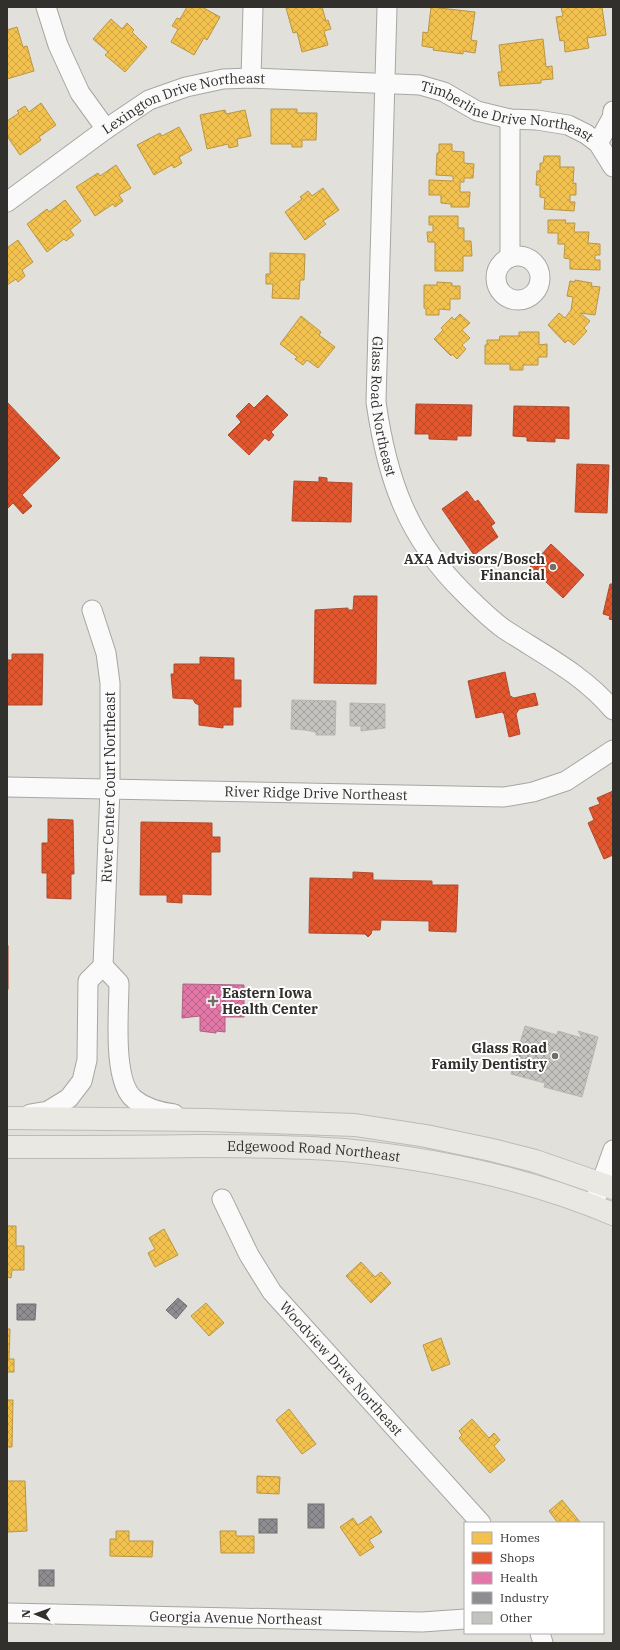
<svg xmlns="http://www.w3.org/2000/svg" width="620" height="1650" font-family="'IBM Plex Serif',serif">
  <defs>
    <pattern id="homes-cross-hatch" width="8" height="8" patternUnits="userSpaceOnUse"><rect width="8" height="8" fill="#f2c14e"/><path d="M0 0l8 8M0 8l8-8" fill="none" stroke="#d0a644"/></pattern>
    <pattern id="shops-cross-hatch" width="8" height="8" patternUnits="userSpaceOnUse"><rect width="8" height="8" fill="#e4572e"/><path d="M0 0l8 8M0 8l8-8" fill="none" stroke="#b94827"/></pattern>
    <pattern id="health-cross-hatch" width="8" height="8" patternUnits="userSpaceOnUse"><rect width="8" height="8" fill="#e377a8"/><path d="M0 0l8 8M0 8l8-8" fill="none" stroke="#b96289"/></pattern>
    <pattern id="industry-cross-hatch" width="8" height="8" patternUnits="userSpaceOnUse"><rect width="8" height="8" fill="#8d8d92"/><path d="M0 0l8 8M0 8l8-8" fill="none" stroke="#747477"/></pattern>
    <pattern id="building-cross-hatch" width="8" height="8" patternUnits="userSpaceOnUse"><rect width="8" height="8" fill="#c4c3c0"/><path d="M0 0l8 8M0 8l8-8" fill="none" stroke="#a09f9c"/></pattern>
  </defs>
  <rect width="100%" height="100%" fill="#e1e0db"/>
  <!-- homes -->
  <g fill="url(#homes-cross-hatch)" stroke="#b89644">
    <path d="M187,7H202L220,17L207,40L204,38L194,55L171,42L178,29L172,26L177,18L180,19Z"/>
    <path d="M290,7H322L326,21L328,20L331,29L324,31L328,45L302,52L297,32L293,33L286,8Z"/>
    <path d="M431,7L475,12L471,40L477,41L475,53L463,51V54L433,50L434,48L422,46L423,32L428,33Z"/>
    <path d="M561,7H602L606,35L587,38L589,48L565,52L564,40L560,41L556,17L563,16Z"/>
    <path d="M111,19L122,29L127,23L134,30L132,32L147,47L125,72L105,55L108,52L93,39Z"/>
    <path d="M17,27L23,47L27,46L34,71L7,79V30Z"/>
    <path d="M543,39L546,67L552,66L553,79L541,80V83L500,86L498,72H502L499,45Z"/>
    <path d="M41,103L56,125L39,137L41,140L20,155L7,136V121L19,113L17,111L25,106L29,112Z"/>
    <path d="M271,109H297V113H317L316,140H302V147H292V144H271Z"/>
    <path d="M225,110L226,114L245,110L251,136L237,139L238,146L229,148L228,144L207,149L200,115Z"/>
    <path d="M179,127L192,150L179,157L182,163L174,168L172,165L154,175L137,145L160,133L162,136Z"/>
    <path d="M439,144H452V151L464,152V163L474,164L473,178H464V182H460V192H470L469,207H451V204L441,203V195H429V180L453,181V176L436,175L437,153H439Z"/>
    <path d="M544,156H560V167H574L573,184L576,183V195H570V202H575L574,211L544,209L545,198L540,197V185H536L537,171H540V163H543Z"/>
    <path d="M116,165L131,188L119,195L123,201L115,207L113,204L95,216L76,187L98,173L100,176Z"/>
    <path d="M323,188L339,210L323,221L326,224L305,240L285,212L302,199L300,197L308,191L312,196Z"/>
    <path d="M65,200L81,221L70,230L74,235L66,241L64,239L47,252L27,224L47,209L49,212Z"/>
    <path d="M429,216H458V228H464V241H471L472,256H463V271H435V242H428L427,232H433V225H429Z"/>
    <path d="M548,220H566L565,223H575L574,232H589L588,243L600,244V255H595V260H600V270L570,269V259L564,258L565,244H558V233H548Z"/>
    <path d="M18,240L33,262L22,270L25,276L18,282L16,279L7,285V248Z"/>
    <path d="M270,253L305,254L304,280H300L299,299L272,298L273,284H266V274H270Z"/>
    <path d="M575,280L592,283L591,286L600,287L595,315L580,313L590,321L584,328L587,331L574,345L568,340L565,343L548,325L559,313L565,318L571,310L573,297L567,296L570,281L575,282Z"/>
    <path d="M437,282L452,283V286H460V299H450V310L439,309V315H426V309L424,308V285H437Z"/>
    <path d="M460,314L470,323L462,330L470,338L462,345L466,349L457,359L452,354L451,356L434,339L443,330L441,328L452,317L454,320Z"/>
    <path d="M301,316L321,332L319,335L335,347L318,368L307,360L303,365L295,359L297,357L280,344Z"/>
    <path d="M519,332H539V345L547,344V357H538V365H523V370H510V364H485V345H487V340H499L500,336H519Z"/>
    <path d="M7,1226H16V1246H24V1270H12L11,1278L7,1277Z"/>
    <path d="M164,1229L178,1255L155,1267L148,1253L155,1249L149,1238Z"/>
    <path d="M361,1262L375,1277L381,1272L391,1283L371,1303L346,1276Z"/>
    <path d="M206,1303L224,1323L209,1336L191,1316Z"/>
    <path d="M7,1329H10L9,1359H14V1372H7Z"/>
    <path d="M441,1338L450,1364L432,1371L423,1345Z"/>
    <path d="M7,1400H13L12,1447H7Z"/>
    <path d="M289,1409L316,1444L302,1454L276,1420Z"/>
    <path d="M472,1419L489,1438L494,1433L500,1440L494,1446L505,1460L490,1473L459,1438L462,1435L459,1431Z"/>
    <path d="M257,1476L280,1477L279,1494L257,1493Z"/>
    <path d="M7,1481H25L27,1531L8,1532Z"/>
    <path d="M562,1500L580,1522L578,1523H558L549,1511Z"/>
    <path d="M371,1516L382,1532L369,1540L374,1547L360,1556L340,1527L353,1518L358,1525Z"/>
    <path d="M116,1531H129V1541H153L152,1557L110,1556V1539H116Z"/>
    <path d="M220,1531H236V1536H254V1553H221Z"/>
  </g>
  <!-- shops -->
  <g fill="url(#shops-cross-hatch)" stroke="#ae4b2d">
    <path d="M267,395L288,415L271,432L274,435L269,441L265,438L249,455L228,435L241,422L236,416L249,403L254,408Z"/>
    <path d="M7,402L60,458L22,495L32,506L23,514L13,503L7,509Z"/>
    <path d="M416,404L472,405L471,436H457V440L429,439V434H415Z"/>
    <path d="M514,406L569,407V439L555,438V442L527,441V437L513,436Z"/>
    <path d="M577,464L609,465L607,513L575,512Z"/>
    <path d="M319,477L327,478V482L352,483L351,522L292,521L294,481L319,482Z"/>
    <path d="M467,491L475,502L478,500L495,523L491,526L498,537L474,555L442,509Z"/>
    <path d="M551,544L584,575L563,598L530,567Z"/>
    <path d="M610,584H613V620L609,619L610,616L603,614Z"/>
    <path d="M354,596H377L376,684L314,683L315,610L348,608V610H353Z"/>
    <path d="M12,654H43L42,705H7V660H12Z"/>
    <path d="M200,657L234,658V680H241V707H233V725H223V728L199,725V705L195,703L193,699L173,698L171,674H174V664H200Z"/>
    <path d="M505,672L510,696L514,698L535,693L538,705L519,709L516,714L520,734L509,737L504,714L502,712L476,718L468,681Z"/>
    <path d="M613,791V855L604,859L588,823L594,820L589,808L600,804L597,798Z"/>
    <path d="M48,819L73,820L74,874H71V899L47,898V873H42V843H48Z"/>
    <path d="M141,822L212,823V837H220V852H211V895L182,894V903L167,902V895H140Z"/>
    <path d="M353,872L373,873V880L432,881V885H458L456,932L429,931V921L381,920L380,930H372L371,934L368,937L365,934L309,933L310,878L353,879Z"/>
    <rect x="7" y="946" width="1" height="43"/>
  </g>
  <!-- health -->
  <path fill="url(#health-cross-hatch)" stroke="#ae6283" d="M183,984L244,985V1017H225V1032L216,1031V1033L200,1031V1016L182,1018Z"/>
  <!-- industry -->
  <g fill="url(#industry-cross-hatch)" stroke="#717173">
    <path d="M178,1298L187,1306L176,1319L166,1310Z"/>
    <path d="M17,1304H36L35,1320H17Z"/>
    <rect x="308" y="1504" width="16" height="24"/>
    <rect x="259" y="1519" width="18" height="14"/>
    <rect x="39" y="1570" width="15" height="16"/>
  </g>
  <!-- building -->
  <g fill="url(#building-cross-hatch)" stroke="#b7b6b2">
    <path d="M292,700L336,701L335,735H316V732L305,730L291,729Z"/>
    <path d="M350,703L385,704V728L361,731V726H350Z"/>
    <path d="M525,1026L557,1035L558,1031L582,1038L578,1031L598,1037L582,1097L544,1087L545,1083L511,1074Z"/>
  </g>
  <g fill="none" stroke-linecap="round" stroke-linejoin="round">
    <!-- minor casing -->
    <g stroke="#a7a6a2" stroke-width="21">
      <g id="minor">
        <path d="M46,7L58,45L80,93L106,129"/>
        <path id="s1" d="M387,7L376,402C387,479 407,537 464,593C476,605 490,619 504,629C542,654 583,674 613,710"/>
        <path d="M251,78L253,7"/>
        <path d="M598,143L612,118L613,111"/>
        <path id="s2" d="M7,202L106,129L149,100L186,87L223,79L251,78L420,85L444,92L477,111L510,119L537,120L568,125L586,134L598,143L613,167"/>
        <circle cx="518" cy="278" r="22"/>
        <path d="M510,257V119"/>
        <path id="s3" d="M7,787L504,797L533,792L566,781L613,750"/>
        <path d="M103,966L119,983C119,1011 112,1081 134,1099C146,1109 160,1112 174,1114"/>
        <path id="s4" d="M30,1114L48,1111L69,1098L82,1081L87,1060L88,981L103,966L110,789V683L106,653L92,610"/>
        <path id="s5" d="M222,1199L249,1255L272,1292L481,1523"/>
        <path d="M593,1206L613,1150"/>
        <path id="s6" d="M7,1613L422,1622L465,1619"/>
        <path d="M540,1633L543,1643"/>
      </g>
    </g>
    <!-- major casing -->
    <g stroke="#bcbbb8" stroke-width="24">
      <g id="major">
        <path d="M7,1118L208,1120L355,1125L426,1136L492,1150L535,1161L613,1188"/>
        <path id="s7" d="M7,1147C71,1147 135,1147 199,1146C247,1146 296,1146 344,1150C436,1159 527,1178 613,1214"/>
      </g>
    </g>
    <!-- minor -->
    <use href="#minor" stroke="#fafafa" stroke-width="19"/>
    <!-- major -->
    <use href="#major" stroke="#e9e8e2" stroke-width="22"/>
  </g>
  <!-- markers -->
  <g fill="#6f6e69" stroke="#fff" stroke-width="1.5">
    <circle cx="553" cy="567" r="4"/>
    <path d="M211 995h4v4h4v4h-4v4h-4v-4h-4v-4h4z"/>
    <circle cx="555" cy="1056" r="4"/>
  </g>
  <g text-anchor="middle" stroke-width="4" stroke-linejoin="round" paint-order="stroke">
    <!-- street labels -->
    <g font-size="14" fill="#31302c" stroke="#fff">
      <text dy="5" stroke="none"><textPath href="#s2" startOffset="207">Lexington Drive Northeast</textPath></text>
      <text dy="5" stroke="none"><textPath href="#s2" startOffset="541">Timberline Drive Northeast</textPath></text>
      <text dy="5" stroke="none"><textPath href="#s1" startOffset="400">Glass Road Northeast</textPath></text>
      <text dy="5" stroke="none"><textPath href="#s4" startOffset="365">River Center Court Northeast</textPath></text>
      <text dy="5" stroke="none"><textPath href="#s3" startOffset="309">River Ridge Drive Northeast</textPath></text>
      <text dy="5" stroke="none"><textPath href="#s7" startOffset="307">Edgewood Road Northeast</textPath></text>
      <text dy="5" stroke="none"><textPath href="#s5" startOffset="209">Woodview Drive Northeast</textPath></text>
      <text dy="5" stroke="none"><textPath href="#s6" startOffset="229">Georgia Avenue Northeast</textPath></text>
    </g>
    <!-- poi labels -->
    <g font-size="14" font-weight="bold" fill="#31302c" stroke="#fff" text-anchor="end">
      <text x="545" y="564">AXA Advisors/Bosch<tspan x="545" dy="16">Financial</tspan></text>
      <text x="222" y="998" text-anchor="start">Eastern Iowa<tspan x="222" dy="16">Health Center</tspan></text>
      <text x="547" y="1053">Glass Road<tspan x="547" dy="16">Family Dentistry</tspan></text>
    </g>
  </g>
  <!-- border -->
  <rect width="620" height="1650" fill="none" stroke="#31302c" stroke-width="16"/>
  <!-- legend -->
  <rect x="464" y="1522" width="140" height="112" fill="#ffffff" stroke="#adacab"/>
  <rect x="472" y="1532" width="20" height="12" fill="#f2c14e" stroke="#adacab"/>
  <text x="500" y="1542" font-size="12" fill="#31302c">Homes</text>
  <rect x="472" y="1552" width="20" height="12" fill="#e4572e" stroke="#adacab"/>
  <text x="500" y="1562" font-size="12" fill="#31302c">Shops</text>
  <rect x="472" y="1572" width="20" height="12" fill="#e377a8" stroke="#adacab"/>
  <text x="500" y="1582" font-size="12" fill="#31302c">Health</text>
  <rect x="472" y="1592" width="20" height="12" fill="#8d8d92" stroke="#adacab"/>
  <text x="500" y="1602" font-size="12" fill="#31302c">Industry</text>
  <rect x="472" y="1612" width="20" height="12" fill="#c4c3c0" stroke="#adacab"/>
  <text x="500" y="1622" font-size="12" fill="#31302c">Other</text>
  <!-- north arrow -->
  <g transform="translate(36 1614) rotate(272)" stroke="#ffffff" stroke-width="3" paint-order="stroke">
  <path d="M0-3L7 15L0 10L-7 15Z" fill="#31302c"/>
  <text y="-6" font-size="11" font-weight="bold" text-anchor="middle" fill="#31302c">N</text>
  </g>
</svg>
